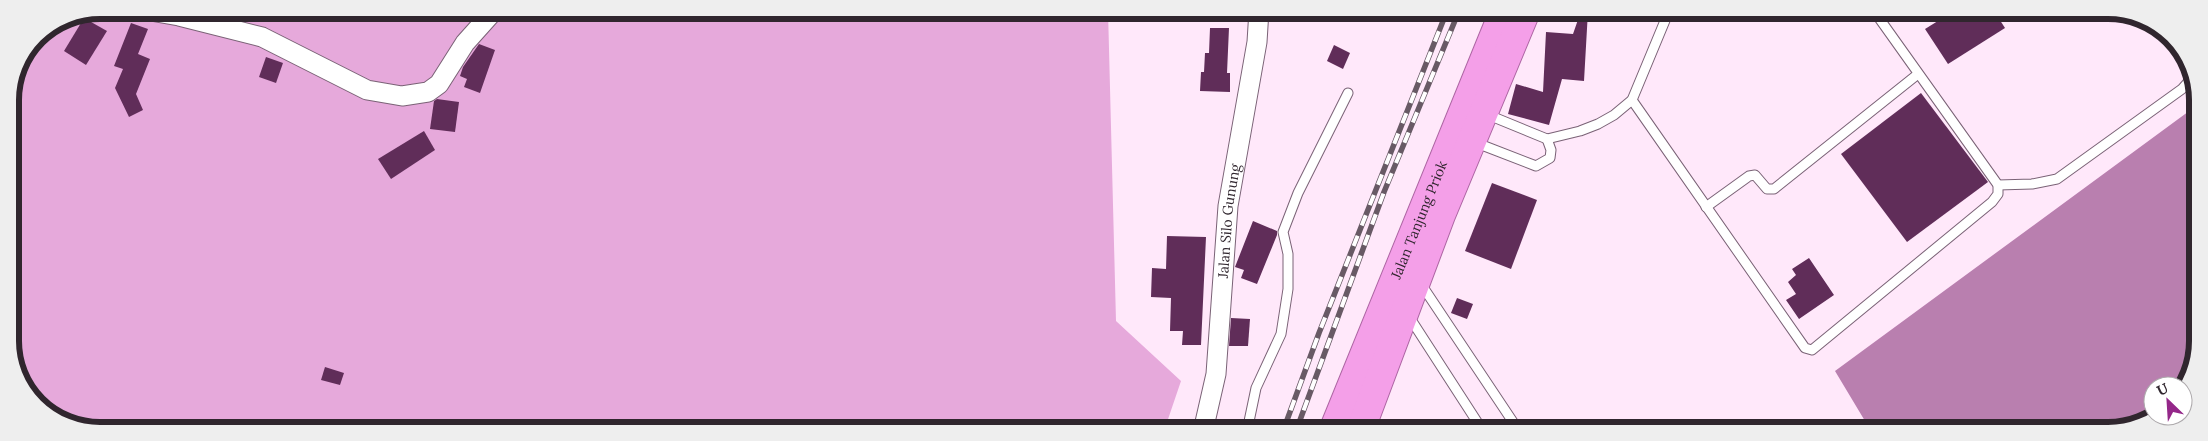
<svg xmlns="http://www.w3.org/2000/svg" width="2208" height="441" font-family="Lora,serif">
  <rect width="100%" height="100%" fill="#ffe8fa"/>
  <!-- forest -->
  <path fill="#e6a9db" d="M99,10H1108L1116,321L1181,381L1164,431L88,430L40,409L13,364L10,99L17,65L36,36L65,17Z"/>
  <!-- water -->
  <path fill="#b97faf" d="M2196,106L2197,354L2180,386H2153V415L2114,431H1871L1835,371Z"/>
  <!-- building -->
  <g fill="#602d59">
    <path d="M1581,11H1588L1584,81L1562,79L1549,125L1508,114L1516,84L1543,92L1546,32L1573,34Z"/>
    <path d="M1954,11H1994L2005,28L1948,64L1925,29Z"/>
    <path d="M84,18L107,31L86,65L64,51Z"/>
    <path d="M131,23L148,29L138,54L150,59L136,94L143,110L129,117L115,88L123,69L114,66Z"/>
    <path d="M1210,28H1229L1227,73H1230V92L1200,91L1201,72H1204L1205,53H1209Z"/>
    <path d="M479,44L495,50L480,93L464,87L467,79L460,76L463,67Z"/>
    <path d="M1334,45L1350,53L1343,69L1327,61Z"/>
    <path d="M266,57L283,63L276,83L259,77Z"/>
    <path d="M1921,93L1988,182L1907,242L1841,154Z"/>
    <path d="M437,99L459,102L455,132L430,129L434,101Z"/>
    <path d="M424,131L435,150L391,179L378,159Z"/>
    <path d="M1492,183L1537,200L1511,269L1465,251Z"/>
    <path d="M1253,221L1277,231V235L1257,284L1241,278L1244,270L1235,267Z"/>
    <path d="M1167,236L1206,237L1201,345H1182L1183,331H1170L1171,298L1151,297L1152,268L1166,269Z"/>
    <path d="M1809,258L1834,295L1799,319L1786,300L1796,294L1788,282L1796,275L1792,269Z"/>
    <path d="M1457,298L1473,304L1467,319L1451,313Z"/>
    <path d="M1231,318L1250,319L1248,346H1229Z"/>
    <path d="M325,367L344,373L340,385L321,380Z"/>
  </g>
  <g fill="none" stroke-linecap="round" stroke-linejoin="round">
    <!-- service casing -->
    <g stroke="#7a6276" stroke-width="11">
      <g id="service">
        <path d="M2165,33L2183,57"/>
        <path d="M1632,100L1805,348L1812,350L1992,202L1998,194V185L1874,11"/>
        <path d="M1486,114L1547,139L1580,131L1598,124L1614,115L1632,100L1669,11"/>
        <path d="M1474,142L1536,166L1550,158L1551,150L1547,139"/>
        <path d="M1998,185L2032,184L2057,179L2182,89L2190,80V71"/>
        <path d="M1706,207L1749,176L1755,175L1767,189H1774L1918,74"/>
        <path d="M1421,284L1519,431"/>
        <path d="M1408,315L1483,431"/>
        <path d="M1247,431L1256,388L1281,334L1288,289V254L1283,232L1298,193L1348,93"/>
      </g>
    </g>
    <!-- minor casing -->
    <g stroke="#7a6276" stroke-width="21">
      <g id="minor">
        <path d="M145,10L179,16L262,37L367,90L402,96L428,92L439,84L465,43L491,14"/>
        <path id="s1" d="M1203,431L1216,374L1228,206L1257,42L1259,10"/>
      </g>
    </g>
    <!-- trunk casing -->
    <g stroke="#ad65a3" stroke-width="30">
      <g id="trunk">
        <path id="s2" d="M1333,431L1504,11"/>
        <path d="M1360,431L1441,215L1526,11"/>
      </g>
    </g>
    <!-- service -->
    <use href="#service" stroke="#fff" stroke-width="9"/>
    <!-- minor -->
    <use href="#minor" stroke="#fff" stroke-width="19"/>
    <!-- trunk -->
    <use href="#trunk" stroke="#f49fe8" stroke-width="28"/>
    <!-- rail casing -->
    <g stroke="#685a65" stroke-width="5.5">
      <g id="rail">
        <path d="M1283,431L1319,333L1447,11"/>
        <path d="M1296,431L1384,192L1459,11"/>
      </g>
    </g>
    <!-- rail -->
    <use href="#rail" stroke="#fff" stroke-width="4" stroke-dasharray="11" stroke-linecap="butt"/>
  </g>
  <g text-anchor="middle" stroke-width="5" stroke-linejoin="round" paint-order="stroke">
    <!-- street labels -->
    <g font-size="14" fill="#30262e" stroke="#fff">
      <text dy="5" stroke="none"><textPath href="#s2" startOffset="228">Jalan Tanjung Priok</textPath></text>
      <text dy="5" stroke="none"><textPath href="#s1" startOffset="212">Jalan Silo Gunung</textPath></text>
    </g>
  </g>
  <!-- crop -->
  <path d="M0 0H2208V441H0ZM100 19H2108A81 81 0 0 1 2189 100V341A81 81 0 0 1 2108 422H100A81 81 0 0 1 19 341V100A81 81 0 0 1 100 19Z" fill="#eee" fill-rule="evenodd"/>
  <path fill="none" stroke="#30262e" stroke-width="6" d="M100 19H2108A81 81 0 0 1 2189 100V341A81 81 0 0 1 2108 422H100A81 81 0 0 1 19 341V100A81 81 0 0 1 100 19Z"/>
  <!-- north arrow -->
  <g transform="translate(2168 401) rotate(335)"><circle r="24" fill="#ffffff" stroke="#aca8ab"/>
  <path d="M0-4L9 19L0 12L-9 19Z" fill="#942789"/>
  <text y="-8" font-size="14" font-weight="bold" text-anchor="middle" fill="#30262e">U</text>
  </g>
</svg>
